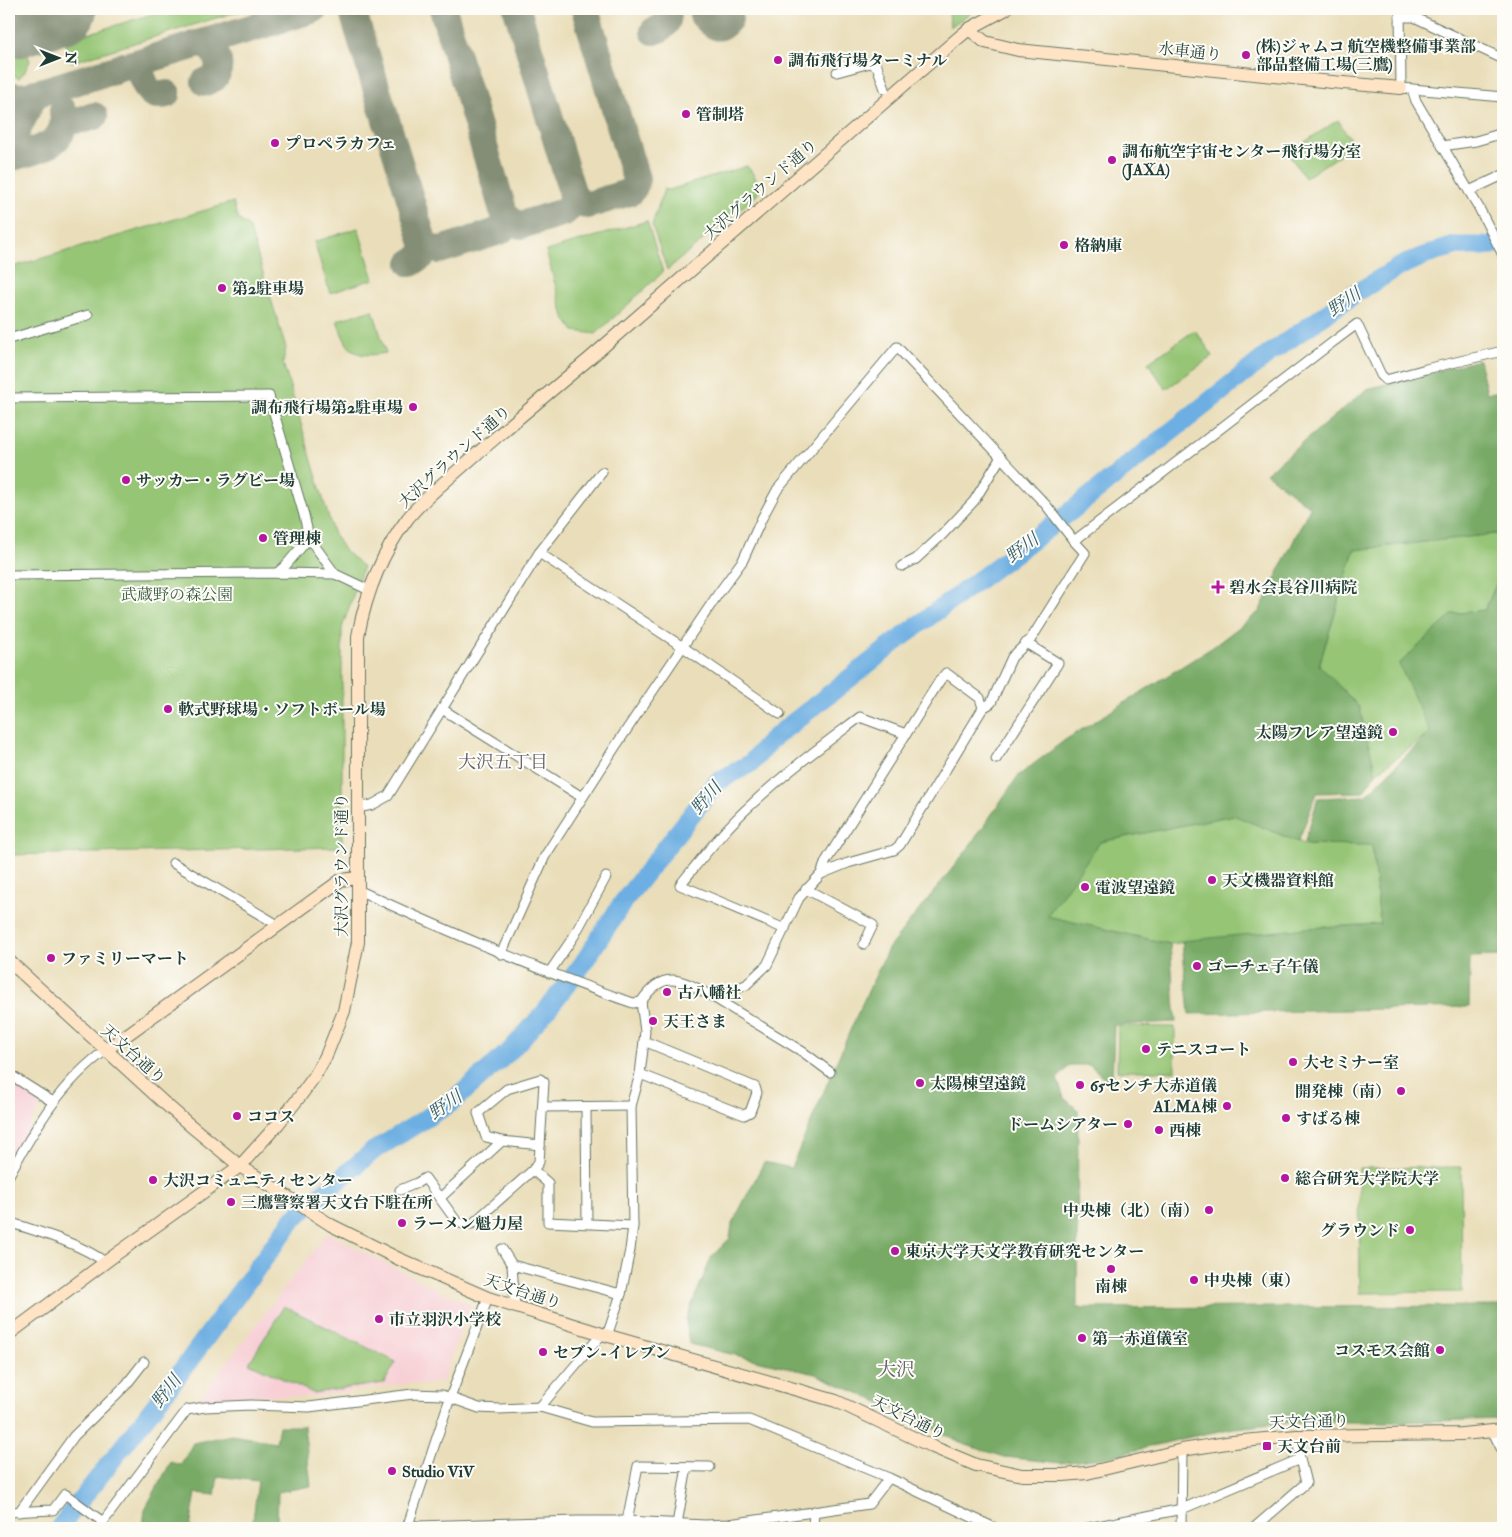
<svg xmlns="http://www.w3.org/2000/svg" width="1512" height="1537" font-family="'IM FELL Double Pica','Noto Serif JP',serif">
  <rect width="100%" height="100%" fill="#fdfcf7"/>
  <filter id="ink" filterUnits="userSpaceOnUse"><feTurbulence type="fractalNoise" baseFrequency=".02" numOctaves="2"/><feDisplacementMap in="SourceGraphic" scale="10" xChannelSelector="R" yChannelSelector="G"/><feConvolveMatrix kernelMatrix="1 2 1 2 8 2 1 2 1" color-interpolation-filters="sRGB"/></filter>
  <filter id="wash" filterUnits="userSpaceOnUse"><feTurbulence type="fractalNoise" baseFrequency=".0096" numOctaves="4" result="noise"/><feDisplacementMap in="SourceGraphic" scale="20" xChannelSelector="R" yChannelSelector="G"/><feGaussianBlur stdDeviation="1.12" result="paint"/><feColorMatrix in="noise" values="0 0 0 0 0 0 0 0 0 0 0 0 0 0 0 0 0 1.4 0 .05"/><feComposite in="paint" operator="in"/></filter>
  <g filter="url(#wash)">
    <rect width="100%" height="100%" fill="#eadeba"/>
    <!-- built -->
    <g fill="#f7cfd5">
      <path d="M9,1082L41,1104L9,1164Z"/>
      <path d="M327,1233L441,1292L468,1303L469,1306L442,1383L434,1381L428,1385L409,1383L311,1397L257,1395L198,1400Z"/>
    </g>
    <!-- green -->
    <g fill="#95c574" stroke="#5a8154">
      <path d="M169,9H246L72,62C66,55 64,49 67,40Z"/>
      <path d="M949,9H976L950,27Z"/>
      <path d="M27,53L30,61L24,73L19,78C10,74 9,68 9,59Z"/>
      <path d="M1338,120L1354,145L1305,178L1288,153Z"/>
      <path d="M747,166C756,177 758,180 758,194L667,270L652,225L664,189L669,190Z"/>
      <path d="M233,202L238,219L249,227L286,348L283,363L333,532L344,550L363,567L342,628V847L9,855V268Z"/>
      <path d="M647,221L663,272L596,334L574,331L564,317L546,251Z"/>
      <path d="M358,228L374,279L330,293L314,242Z"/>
      <path d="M373,310L386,353C353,359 347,351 337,320Z"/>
      <path d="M1195,330L1213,356L1166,389L1148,363Z"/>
      <path d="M1503,533V568L1485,610L1453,614L1431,732L1376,773L1359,707L1319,666L1354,550Z"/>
      <path d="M1234,815L1304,844L1372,845L1380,924L1308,928L1170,944L1046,916L1100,842Z"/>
      <path d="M1118,1026L1175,1027V1071H1117Z"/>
      <path d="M1461,1167L1462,1292L1360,1293L1359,1168Z"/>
      <path d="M284,1306L396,1362L384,1383L313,1393L249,1363Z"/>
    </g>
    <!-- forest -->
    <g fill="#78aa66" stroke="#4c744d">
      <path d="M1479,360L1487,393L1503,391V533L1354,550L1319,665L1359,707L1376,773L1363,792L1317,793L1298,842L1233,815L1100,842L1047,916L1170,944L1176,1022L1114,1025L1112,1085L1090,1065H1070L1057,1079L1064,1098L1078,1110L1077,1308L1502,1306L1503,1246V1419L1394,1422H1291L1234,1428L1181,1439L1109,1457L1061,1463L1005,1457L966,1445L888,1406L815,1374L689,1344L686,1319L712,1256L730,1238L732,1224L764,1162L791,1168L855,1019L888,949L967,850L1018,776L1065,740L1213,647L1259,612L1310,507L1266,473L1367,389Z"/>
      <path d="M1503,568V956L1470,957L1469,1007L1189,1014L1182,941L1308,928L1380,924L1372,845L1304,844L1318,798L1365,796L1430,732L1399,664L1453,614L1485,610Z"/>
      <path d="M279,1426H304L311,1486L278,1492L277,1528H252L258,1481L218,1476L215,1495L196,1493L190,1528H143L145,1509L171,1462L181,1465L193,1443L231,1435L276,1442Z"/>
    </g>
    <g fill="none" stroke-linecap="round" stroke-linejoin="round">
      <!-- river -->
      <path stroke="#6dafe2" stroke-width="19" d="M59,1528L174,1381L294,1218L373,1151L451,1103L510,1051L545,1012L582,965L623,902L717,782L751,763L771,740L906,634L1066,515L1269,354L1356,293L1397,268L1421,257L1454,246H1488L1503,242"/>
      <!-- taxiway -->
      <g stroke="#848e77" stroke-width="28">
        <path d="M352,9L425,247L422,256L411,263"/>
        <path d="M517,9L573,195L580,203L588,205L630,192L634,187L636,179L585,9"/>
        <path d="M703,15C711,23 718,34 729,19L726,9"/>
        <path d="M654,31C665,28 670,20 667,9"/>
        <path d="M196,44C214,43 225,64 214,78L205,82"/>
        <path d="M123,66C152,64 136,102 167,94"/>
        <path d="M9,95L20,97L28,96L314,9"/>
        <path d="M63,111C71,124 82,120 94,116"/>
        <path d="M33,151H28L18,148L14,136L35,93"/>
        <path d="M9,158C35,150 69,147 63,111"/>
        <path d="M506,216L513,223L521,225L564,212L571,206L573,195"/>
        <path d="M424,244L431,249L440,250L500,231L505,226L506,220L443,9"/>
      </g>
      <!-- runway -->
      <path stroke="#848e77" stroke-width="70" d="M15,23L62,9"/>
    </g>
  </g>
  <g filter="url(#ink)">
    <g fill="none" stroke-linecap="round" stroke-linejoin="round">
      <!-- street casing -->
      <g stroke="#667563" stroke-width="11">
        <g id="street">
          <path d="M1400,9L1401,88L1503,97"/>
          <path d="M1400,17H1414L1503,59"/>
          <path d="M837,72L870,63L877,66L885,89"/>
          <path d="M1412,89L1416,101L1479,208L1503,255"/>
          <path d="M1442,146L1476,141L1503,133"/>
          <path d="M1469,191L1503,175"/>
          <path d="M9,339L88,315"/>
          <path d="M9,398L269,396L304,515L309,538L286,565L277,573"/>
          <path d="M309,538L335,574"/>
          <path d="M539,553L683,647L780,714"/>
          <path d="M902,566L916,559L942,535L974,501L1001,457"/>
          <path d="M9,575L277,573L335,574L369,590"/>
          <path d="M442,709L582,797"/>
          <path d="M996,759L1058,663L1026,643"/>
          <path d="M357,808L372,805L388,796L539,553L602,472"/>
          <path d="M173,863L278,925"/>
          <path d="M821,874L826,861L940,680L946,673L980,698L983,708"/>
          <path d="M806,889L873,925L864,944"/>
          <path d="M358,890C449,932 539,971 633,1003L641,1002"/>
          <path d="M785,929L680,885C703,857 725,828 752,804C786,772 823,745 860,717L906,734"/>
          <path d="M501,954L545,856L615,747L718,594L743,560L762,518L777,490L897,347L1046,505L1074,541"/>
          <path d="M549,973L574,936L606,877"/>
          <path d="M713,997L803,1052L830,1072"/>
          <path d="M9,1074L53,1102"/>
          <path d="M640,1074L744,1115L750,1112L757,1093L755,1087L644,1041"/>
          <path d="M543,1107L631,1106"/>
          <path d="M586,1108L587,1223"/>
          <path d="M533,1170L548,1183V1222L633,1226"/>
          <path d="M9,1175C35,1128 61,1082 106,1050"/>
          <path d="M400,1190L417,1183L425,1178L457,1222L463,1224H472L533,1170L539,1162L544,1082L540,1079L507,1089L478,1113L486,1137L502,1141"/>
          <path d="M440,1198L502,1141L540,1145"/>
          <path d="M9,1222C41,1233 77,1242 105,1262"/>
          <path d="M502,1249L512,1265L515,1308"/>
          <path d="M512,1265L621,1294"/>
          <path d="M607,1336L621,1294L630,1250L633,1226L631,1106L640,1074L644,1041L645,1031L641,1002C664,967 682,980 713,997L746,985L767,965L799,898L821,874L848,863L894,850L900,845L983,708L991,703L1012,657L1031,639L1085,553L1074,541L1329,345L1357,324L1381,375L1386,380L1426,369L1503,351"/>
          <path d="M540,1407L602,1334"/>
          <path d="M1493,1432L1501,1448L1503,1449"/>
          <path d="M9,1512L53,1510L65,1494L103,1522L99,1528"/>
          <path d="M19,1512L74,1436L126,1385L144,1362"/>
          <path d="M627,1521L638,1466L710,1467"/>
          <path d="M103,1522L187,1410L205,1407L251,1405L309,1407L413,1394L442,1395L479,1408L500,1409L540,1407L592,1422L749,1420L889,1478L995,1528"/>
          <path d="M677,1524L687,1467"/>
          <path d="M408,1525L418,1526L578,1521H627L705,1525L729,1524L869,1504L889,1478"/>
          <path d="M407,1528L450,1398L488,1298"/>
          <path d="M813,1528L814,1511"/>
          <path d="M1088,1528L1182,1509L1300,1459"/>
          <path d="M1181,1528L1182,1450"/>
          <path d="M1254,1528L1306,1483L1300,1459L1297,1436"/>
        </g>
      </g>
      <!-- secondary casing -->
      <g stroke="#667563" stroke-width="14">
        <g id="secondary">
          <path d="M969,29L985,42L1018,50L1332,82L1401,88"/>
          <path d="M9,961L162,1101L191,1126L240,1166L331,1225L399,1259L488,1298L602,1334L836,1401L933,1447L976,1465L1022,1475H1063L1087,1473L1182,1450L1233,1442L1297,1436L1462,1434L1503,1430"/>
          <path d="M106,1050L341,880L358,878"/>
          <path d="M9,1334L115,1255L240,1166L278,1124L301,1095L314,1077L326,1056L344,1011L358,942V636C366,593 381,554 408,518C424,498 445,482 464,465C505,429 547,394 589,359C712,253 834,145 957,39L969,29L1006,9"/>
        </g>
      </g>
      <!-- street -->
      <use href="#street" stroke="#fff" stroke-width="9"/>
      <!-- secondary -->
      <use href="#secondary" stroke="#fee4c5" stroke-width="12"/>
    </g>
  </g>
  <!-- markers -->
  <g fill="#b5179e" stroke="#fdfcf7" stroke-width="2">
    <circle cx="1246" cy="55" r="5"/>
    <circle cx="778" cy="60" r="5"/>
    <circle cx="686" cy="114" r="5"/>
    <circle cx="275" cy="143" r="5"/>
    <circle cx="1112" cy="160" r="5"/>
    <circle cx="1064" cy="245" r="5"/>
    <circle cx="222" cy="288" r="5"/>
    <circle cx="413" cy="407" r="5"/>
    <circle cx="126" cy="480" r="5"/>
    <circle cx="263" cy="538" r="5"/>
    <path d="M1215.5 579.5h5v5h5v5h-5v5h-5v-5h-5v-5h5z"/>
    <circle cx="168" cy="709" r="5"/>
    <circle cx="1393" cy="732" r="5"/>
    <circle cx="1212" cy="880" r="5"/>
    <circle cx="1085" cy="887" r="5"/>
    <circle cx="51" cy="958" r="5"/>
    <circle cx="1197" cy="966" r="5"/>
    <circle cx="667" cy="992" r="5"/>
    <circle cx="653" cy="1021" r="5"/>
    <circle cx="1146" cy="1049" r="5"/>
    <circle cx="1293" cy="1062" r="5"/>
    <circle cx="920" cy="1083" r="5"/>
    <circle cx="1080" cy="1085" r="5"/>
    <circle cx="1401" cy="1091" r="5"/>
    <circle cx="1227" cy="1106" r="5"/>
    <circle cx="237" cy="1116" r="5"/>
    <circle cx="1286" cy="1118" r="5"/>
    <circle cx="1128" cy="1124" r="5"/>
    <circle cx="1159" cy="1130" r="5"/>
    <circle cx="1285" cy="1178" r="5"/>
    <circle cx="153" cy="1180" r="5"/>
    <circle cx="231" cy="1202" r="5"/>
    <circle cx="1209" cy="1210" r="5"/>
    <circle cx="402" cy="1223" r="5"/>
    <circle cx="1410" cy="1230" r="5"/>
    <circle cx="895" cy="1251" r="5"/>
    <circle cx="1111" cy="1269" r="5"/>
    <circle cx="1194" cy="1280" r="5"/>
    <circle cx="379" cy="1319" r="5"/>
    <circle cx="1082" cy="1338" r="5"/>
    <circle cx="1440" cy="1350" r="5"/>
    <circle cx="543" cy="1352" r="5"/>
    <rect x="1262" y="1441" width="10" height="10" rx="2.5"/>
    <circle cx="392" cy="1471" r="5"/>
  </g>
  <g text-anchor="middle" stroke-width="4" stroke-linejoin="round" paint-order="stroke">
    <!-- poi labels -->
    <g font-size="16" font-weight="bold" fill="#1f3d34" stroke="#fdfcf7" text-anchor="start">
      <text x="1256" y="52">(株)ジャムコ 航空機整備事業部<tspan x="1256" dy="18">部品整備工場(三鷹)</tspan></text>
      <text x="788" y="66">調布飛行場ターミナル</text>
      <text x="696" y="120">管制塔</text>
      <text x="285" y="149">プロペラカフェ</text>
      <text x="1122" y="157">調布航空宇宙センター飛行場分室<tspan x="1122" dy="18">(JAXA)</tspan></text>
      <text x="1074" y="251">格納庫</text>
      <text x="232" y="294">第2駐車場</text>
      <text x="403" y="413" text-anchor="end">調布飛行場第2駐車場</text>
      <text x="136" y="486">サッカー・ラグビー場</text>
      <text x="273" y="544">管理棟</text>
      <text x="1229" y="593">碧水会長谷川病院</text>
      <text x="178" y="715">軟式野球場・ソフトボール場</text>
      <text x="1383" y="738" text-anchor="end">太陽フレア望遠鏡</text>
      <text x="1222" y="886">天文機器資料館</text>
      <text x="1095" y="893">電波望遠鏡</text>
      <text x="61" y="964">ファミリーマート</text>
      <text x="1207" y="972">ゴーチェ子午儀</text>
      <text x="677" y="998">古八幡社</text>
      <text x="663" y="1027">天王さま</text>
      <text x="1156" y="1055">テニスコート</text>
      <text x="1303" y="1068">大セミナー室</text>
      <text x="930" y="1089">太陽棟望遠鏡</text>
      <text x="1090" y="1091">65センチ大赤道儀</text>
      <text x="1391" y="1097" text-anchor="end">開発棟（南）</text>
      <text x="1217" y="1112" text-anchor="end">ALMA棟</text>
      <text x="247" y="1122">ココス</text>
      <text x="1296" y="1124">すばる棟</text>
      <text x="1118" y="1130" text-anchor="end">ドームシアター</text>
      <text x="1169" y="1136">西棟</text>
      <text x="1295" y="1184">総合研究大学院大学</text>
      <text x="163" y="1186">大沢コミュニティセンター</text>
      <text x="241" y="1208">三鷹警察署天文台下駐在所</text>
      <text x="1199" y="1216" text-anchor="end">中央棟（北）（南）</text>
      <text x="412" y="1229">ラーメン魁力屋</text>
      <text x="1400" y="1236" text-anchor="end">グラウンド</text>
      <text x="905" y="1257">東京大学天文学教育研究センター</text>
      <text x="1204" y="1286">中央棟（東）</text>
      <text x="1111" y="1292" text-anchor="middle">南棟</text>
      <text x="389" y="1325">市立羽沢小学校</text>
      <text x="1092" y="1344">第一赤道儀室</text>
      <text x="1430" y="1356" text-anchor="end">コスモス会館</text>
      <text x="553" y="1358">セブン-イレブン</text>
      <text x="1277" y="1452">天文台前</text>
      <text x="402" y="1477">Studio ViV</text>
    </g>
    <!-- street labels -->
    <g font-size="16" fill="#1f3d34" stroke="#fdfcf7">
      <text transform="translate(1190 51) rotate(6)" y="6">水車通り</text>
      <text transform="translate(760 189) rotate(-41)" y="6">大沢グラウンド通り</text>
      <text transform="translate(454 456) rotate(-42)" y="6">大沢グラウンド通り</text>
      <text transform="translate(341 865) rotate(-90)" y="6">大沢グラウンド通り</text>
      <text transform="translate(134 1054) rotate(42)" y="6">天文台通り</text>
      <text transform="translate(523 1291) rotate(18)" y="6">天文台通り</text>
      <text transform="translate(909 1417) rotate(26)" y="6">天文台通り</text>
      <text transform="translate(1309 1421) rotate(-2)" y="6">天文台通り</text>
    </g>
    <!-- park labels -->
    <g font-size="16" fill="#3c5f44" stroke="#fdfcf7">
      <text x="177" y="600">武蔵野の森公園</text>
    </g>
    <!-- water labels -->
    <g font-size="18" font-style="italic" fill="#365f68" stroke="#fdfcf7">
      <text transform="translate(1344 302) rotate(-34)" y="6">野川</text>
      <text transform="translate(1022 548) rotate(-37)" y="6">野川</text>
      <text transform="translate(706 798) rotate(-49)" y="6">野川</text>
      <text transform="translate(445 1105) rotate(-35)" y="6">野川</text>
      <text transform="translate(166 1391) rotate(-52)" y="6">野川</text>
    </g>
    <!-- neighbourhood labels -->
    <g font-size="18" fill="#605c68" stroke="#fdfcf7">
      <text x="503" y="768">大沢五丁目</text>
    </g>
    <!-- quarter labels -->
    <g font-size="19" fill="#605c68" stroke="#fdfcf7">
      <text x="896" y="1376">大沢</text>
    </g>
  </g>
  <!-- margin -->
  <rect width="1512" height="1537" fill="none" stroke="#fdfcf7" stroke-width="30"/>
  <!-- north arrow -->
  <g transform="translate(58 58) rotate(90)" stroke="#fdfcf7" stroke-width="4" paint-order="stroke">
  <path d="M0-4L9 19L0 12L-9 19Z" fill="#1f3d34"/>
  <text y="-8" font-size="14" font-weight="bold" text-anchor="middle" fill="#1f3d34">N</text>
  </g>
</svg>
